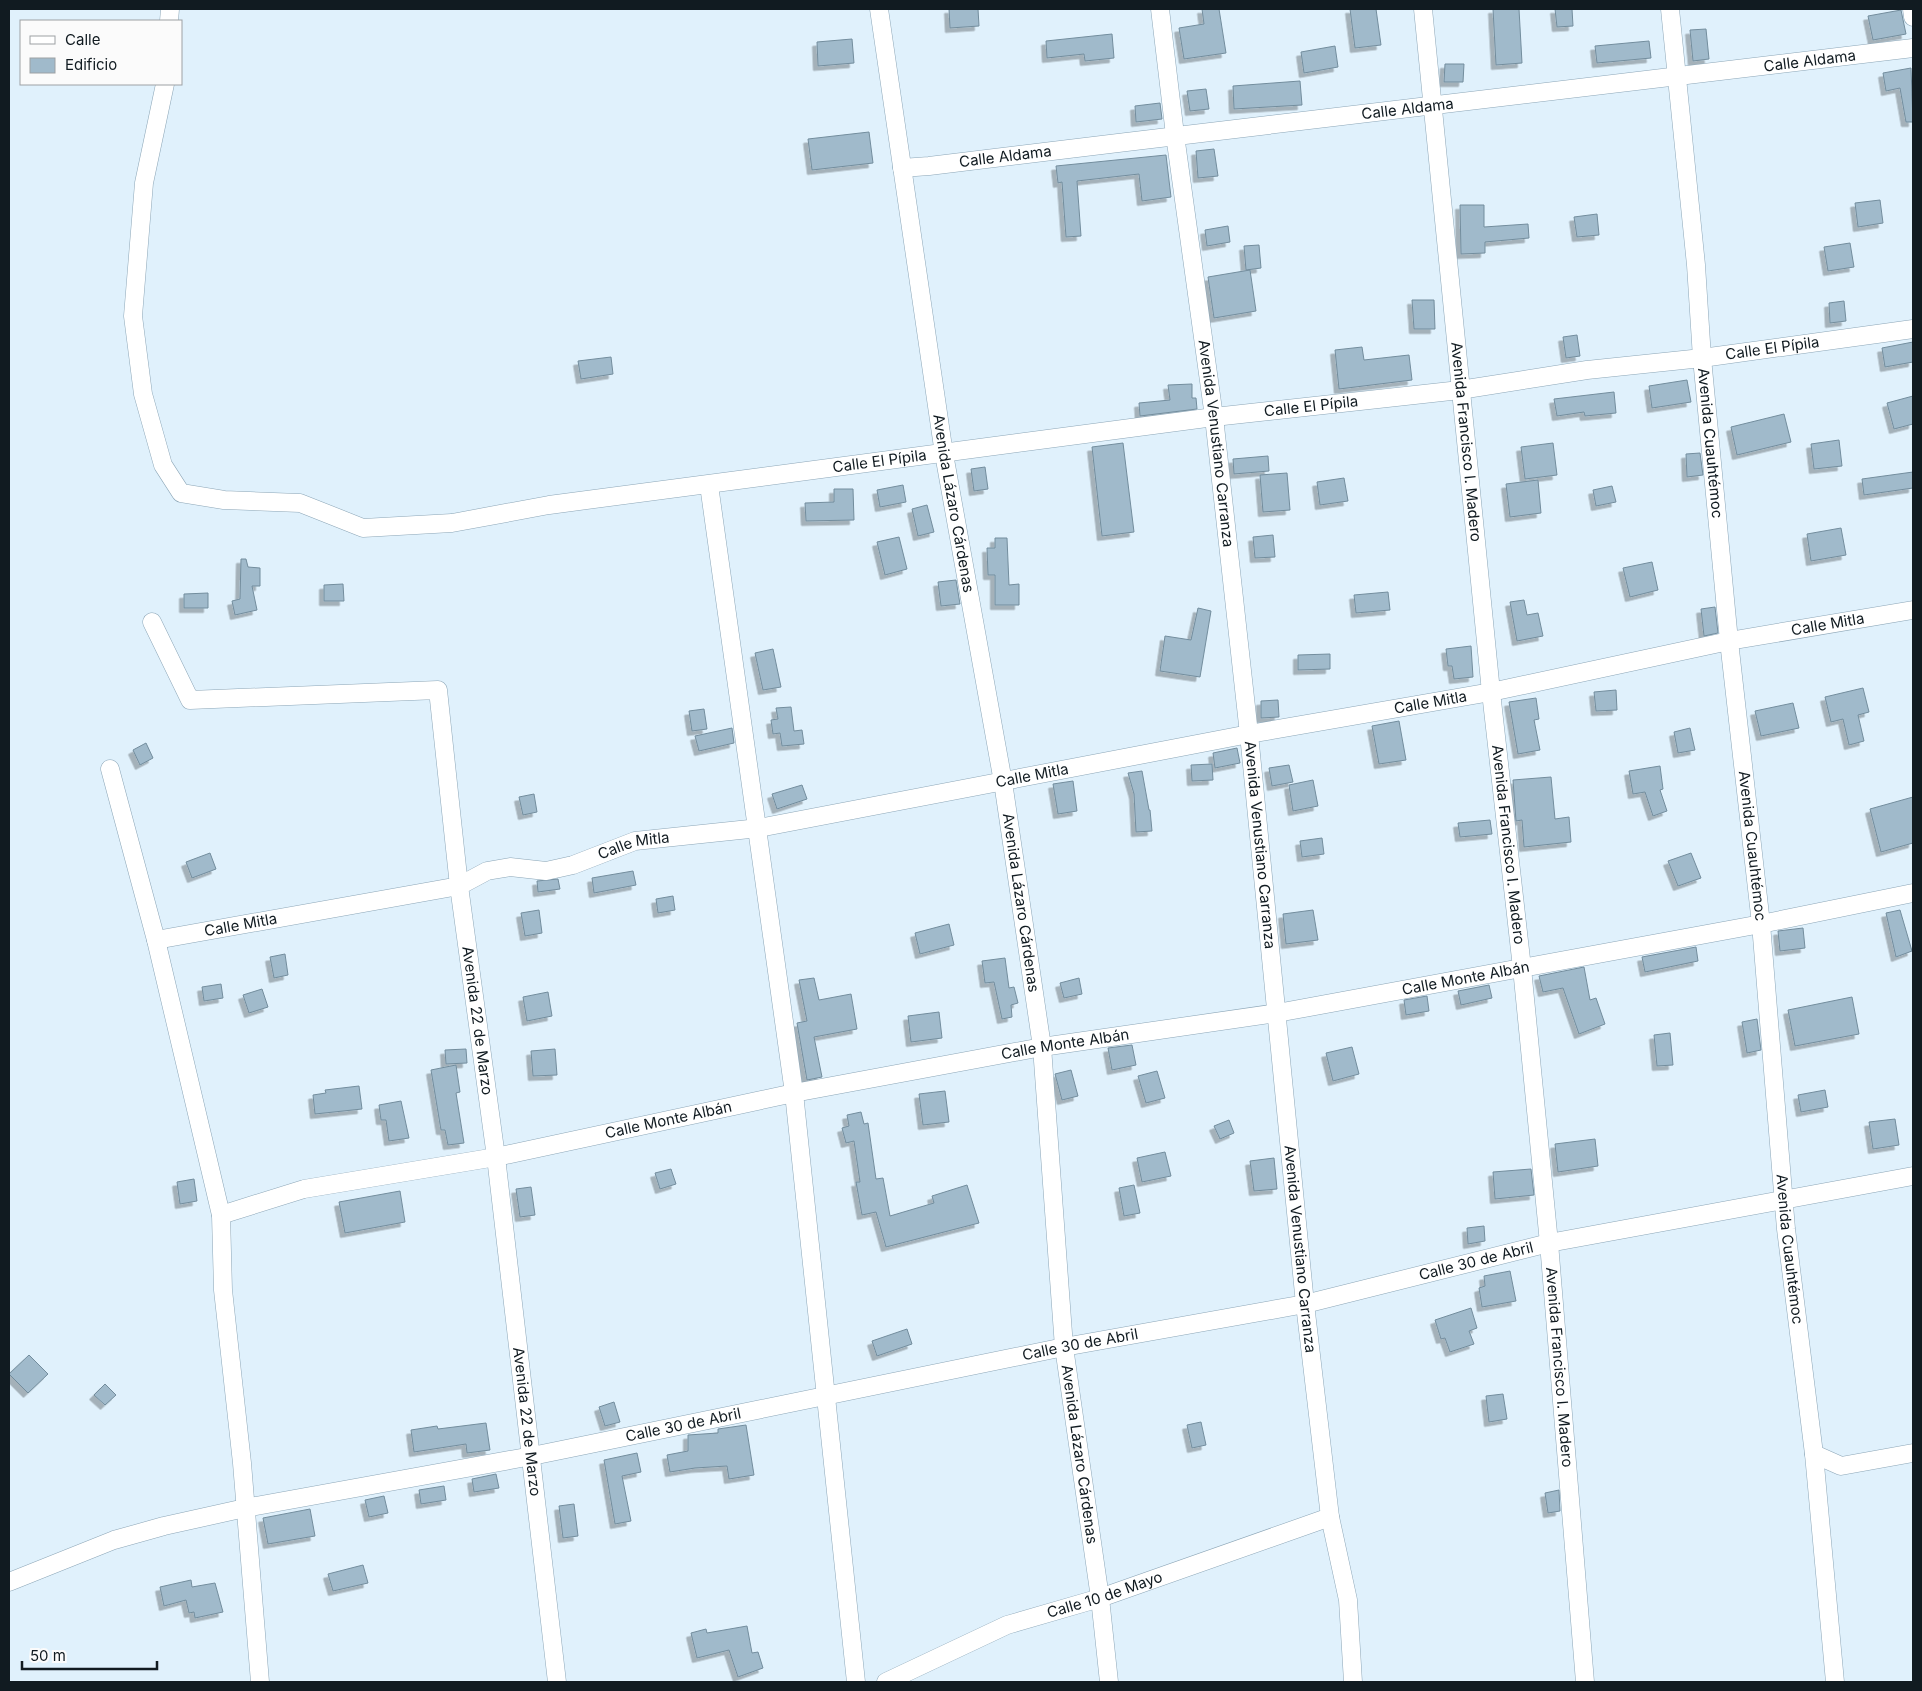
<svg xmlns="http://www.w3.org/2000/svg" width="1922" height="1691" font-family="Inter,sans-serif">
  <defs>
    <filter id="shadow"><feDropShadow dx="-4.5" dy="4.5" stdDeviation="0" flood-color="#0004"/></filter>
  </defs>
  <rect width="100%" height="100%" fill="#e0f1fc"/>
  <!-- building -->
  <g fill="#a0bacb" stroke="#738d9d" filter="url(#shadow)">
    <path d="M949,9H978L979,26L950,28Z"/>
    <path d="M1202,9H1219L1226,53L1184,59L1179,28L1204,24Z"/>
    <path d="M1350,9H1376L1381,45L1355,48Z"/>
    <path d="M1493,9H1519L1522,63L1496,65Z"/>
    <path d="M1555,9H1572L1573,26L1557,27Z"/>
    <path d="M1901,10L1906,34L1873,40L1868,16Z"/>
    <path d="M1706,29L1709,59L1693,61L1690,30Z"/>
    <path d="M1112,34L1114,58L1085,61L1084,54L1047,58L1046,41Z"/>
    <path d="M852,39L854,63L818,66L817,42Z"/>
    <path d="M1649,41L1651,58L1597,63L1595,46Z"/>
    <path d="M1335,46L1338,67L1304,73L1301,52Z"/>
    <path d="M1445,64H1464L1463,82H1444Z"/>
    <path d="M1911,68L1913,122H1906L1900,88L1886,91L1883,73Z"/>
    <path d="M1300,81L1302,105L1234,109L1233,86Z"/>
    <path d="M1206,89L1209,109L1190,111L1187,91Z"/>
    <path d="M1160,103L1162,119L1136,122L1135,106Z"/>
    <path d="M869,132L873,163L812,170L808,139Z"/>
    <path d="M1214,149L1218,176L1198,178L1196,151Z"/>
    <path d="M1166,155L1171,197L1142,201L1139,174L1077,181L1081,236L1066,237L1062,182L1058,183L1056,166Z"/>
    <path d="M1880,200L1883,223L1858,227L1855,203Z"/>
    <path d="M1460,205H1484V227L1528,224L1529,238L1485,242V253L1461,254Z"/>
    <path d="M1597,214L1599,235L1577,237L1574,217Z"/>
    <path d="M1228,226L1230,242L1207,246L1205,230Z"/>
    <path d="M1850,243L1854,267L1828,271L1824,247Z"/>
    <path d="M1259,245L1261,268L1246,270L1244,246Z"/>
    <path d="M1250,270L1256,311L1214,318L1208,277Z"/>
    <path d="M1412,300H1434L1435,329H1414Z"/>
    <path d="M1844,301L1846,321L1830,323L1829,303Z"/>
    <path d="M1577,335L1580,356L1566,358L1563,337Z"/>
    <path d="M1913,342V362L1885,367L1882,348Z"/>
    <path d="M1362,347L1364,360L1409,355L1412,380L1339,389L1335,350Z"/>
    <path d="M611,357L613,374L581,379L578,361Z"/>
    <path d="M1687,380L1691,402L1652,408L1649,386Z"/>
    <path d="M1192,384V398H1196L1197,409L1140,416L1139,403L1170,400L1168,385Z"/>
    <path d="M1614,392L1616,413L1585,416L1584,412L1557,416L1554,399Z"/>
    <path d="M1913,396V424L1894,429L1887,403Z"/>
    <path d="M1784,414L1791,442L1737,455L1731,427Z"/>
    <path d="M1839,440L1842,466L1814,469L1811,444Z"/>
    <path d="M1123,443L1134,532L1102,536L1092,447Z"/>
    <path d="M1553,443L1557,475L1525,479L1521,447Z"/>
    <path d="M1700,453L1703,475L1687,477L1686,454Z"/>
    <path d="M1268,456L1269,471L1234,474L1233,459Z"/>
    <path d="M985,467L988,489L974,491L971,469Z"/>
    <path d="M1913,472V488L1864,495L1862,479Z"/>
    <path d="M1287,473L1290,510L1263,512L1260,475Z"/>
    <path d="M1344,478L1348,501L1320,505L1317,482Z"/>
    <path d="M1538,480L1541,513L1510,517L1506,484Z"/>
    <path d="M903,485L906,502L880,507L877,490Z"/>
    <path d="M1612,486L1616,502L1596,506L1593,490Z"/>
    <path d="M834,489H853L854,520L806,521L805,503L834,502Z"/>
    <path d="M927,505L934,532L918,536L912,509Z"/>
    <path d="M1841,528L1846,555L1811,561L1807,534Z"/>
    <path d="M1273,535L1275,557L1255,558L1253,537Z"/>
    <path d="M899,537L907,569L885,575L877,542Z"/>
    <path d="M995,538H1007L1009,585L1019,584V605H995V575H988L987,548H995Z"/>
    <path d="M241,559H246L248,567L260,568V586H252L257,610L235,615L232,601L240,599Z"/>
    <path d="M1652,562L1658,590L1630,597L1623,568Z"/>
    <path d="M956,580L960,604L941,606L938,582Z"/>
    <path d="M343,584L344,601H324V585Z"/>
    <path d="M1388,592L1390,610L1356,613L1354,595Z"/>
    <path d="M208,593V608H184V594Z"/>
    <path d="M1524,600L1527,615L1538,613L1543,636L1517,641L1510,602Z"/>
    <path d="M1715,607L1718,633L1704,636L1701,609Z"/>
    <path d="M1198,608L1211,611L1200,677L1160,671L1165,636L1191,640Z"/>
    <path d="M1471,646L1473,677L1454,679L1452,666H1448L1446,649Z"/>
    <path d="M773,649L781,687L763,690L755,653Z"/>
    <path d="M1330,654V669L1298,670V655Z"/>
    <path d="M1863,688L1869,712L1858,715L1864,741L1849,745L1843,719L1831,722L1825,697Z"/>
    <path d="M1616,690L1617,710L1596,711L1594,692Z"/>
    <path d="M1536,698L1539,719L1534,720L1540,750L1518,754L1509,702Z"/>
    <path d="M1278,700L1279,717L1261,718V701Z"/>
    <path d="M1793,703L1799,728L1761,736L1755,711Z"/>
    <path d="M791,707L794,731L802,730L804,744L782,746L780,733L773,734L771,720L778,719L776,708Z"/>
    <path d="M704,709L707,729L692,731L689,711Z"/>
    <path d="M1399,721L1406,760L1379,764L1372,726Z"/>
    <path d="M732,728L734,743L699,751L695,736Z"/>
    <path d="M1690,728L1695,750L1678,753L1674,732Z"/>
    <path d="M146,743L153,758L140,765L133,750Z"/>
    <path d="M1237,748L1240,763L1215,768L1213,753Z"/>
    <path d="M1212,764L1213,780L1192,781L1191,765Z"/>
    <path d="M1289,765L1293,782L1272,786L1269,768Z"/>
    <path d="M1660,766L1663,789L1660,790L1667,811L1653,816L1645,792L1633,794L1629,771Z"/>
    <path d="M1142,771L1149,810H1150L1152,831L1136,832L1134,794L1128,773Z"/>
    <path d="M1551,777L1555,819L1569,817L1571,842L1524,847L1522,820L1516,821L1513,780Z"/>
    <path d="M1313,780L1318,806L1293,811L1289,785Z"/>
    <path d="M1073,781L1077,811L1058,814L1053,784Z"/>
    <path d="M802,785L807,799L777,809L772,794Z"/>
    <path d="M534,794L537,812L523,815L519,797Z"/>
    <path d="M1913,797V843L1881,852L1870,809Z"/>
    <path d="M1490,820L1492,834L1460,837L1458,823Z"/>
    <path d="M1322,838L1324,854L1302,857L1300,841Z"/>
    <path d="M210,853L216,869L192,878L186,862Z"/>
    <path d="M1691,853L1701,878L1678,886L1668,861Z"/>
    <path d="M633,871L636,885L594,893L592,878Z"/>
    <path d="M558,879L560,889L538,892L537,881Z"/>
    <path d="M673,896L675,910L658,913L656,899Z"/>
    <path d="M539,910L542,933L525,936L521,913Z"/>
    <path d="M1313,910L1318,940L1286,944L1283,914Z"/>
    <path d="M1900,910L1912,951L1896,957L1886,913Z"/>
    <path d="M949,924L954,945L920,954L915,933Z"/>
    <path d="M1803,928L1805,948L1780,951L1778,931Z"/>
    <path d="M1696,947L1698,961L1645,972L1642,957Z"/>
    <path d="M285,954L288,975L274,978L270,957Z"/>
    <path d="M1005,958L1009,988L1014,987L1018,1003L1011,1005L1012,1017L1002,1019L994,982L985,983L982,961Z"/>
    <path d="M1584,967L1590,1000L1596,998L1605,1024L1579,1034L1563,988L1543,992L1539,976Z"/>
    <path d="M814,978L819,1000L851,994L857,1029L814,1037L822,1077L807,1080L797,1023L807,1021L799,980Z"/>
    <path d="M1079,978L1082,994L1064,998L1060,983Z"/>
    <path d="M221,984L223,998L204,1001L202,987Z"/>
    <path d="M1489,985L1492,998L1461,1005L1458,991Z"/>
    <path d="M262,989L268,1007L249,1013L243,995Z"/>
    <path d="M548,992L552,1016L527,1021L523,997Z"/>
    <path d="M1427,996L1429,1011L1406,1015L1404,1000Z"/>
    <path d="M1852,997L1859,1034L1795,1046L1788,1010Z"/>
    <path d="M939,1012L942,1038L911,1042L908,1016Z"/>
    <path d="M1757,1019L1761,1050L1747,1053L1742,1022Z"/>
    <path d="M1670,1033L1673,1065L1657,1066L1654,1035Z"/>
    <path d="M1132,1045L1136,1065L1112,1070L1108,1048Z"/>
    <path d="M1352,1047L1359,1074L1333,1081L1326,1053Z"/>
    <path d="M466,1049L467,1063L446,1064L445,1050Z"/>
    <path d="M555,1049L557,1075L533,1076L531,1051Z"/>
    <path d="M456,1065L460,1092L456,1093L464,1143L448,1145L445,1130H441L431,1070Z"/>
    <path d="M1071,1070L1078,1096L1062,1100L1055,1074Z"/>
    <path d="M1157,1071L1165,1098L1146,1103L1138,1076Z"/>
    <path d="M359,1086L362,1109L315,1114L313,1095L326,1093L325,1090Z"/>
    <path d="M1825,1090L1828,1107L1801,1112L1798,1095Z"/>
    <path d="M945,1091L949,1122L923,1125L919,1094Z"/>
    <path d="M401,1101L409,1138L389,1141L386,1120H381L379,1105Z"/>
    <path d="M861,1112L864,1124L868,1123L876,1179L883,1178L890,1216L934,1203L932,1196L967,1185L979,1223L886,1247L876,1212L862,1215L856,1182H860L854,1141L846,1143L842,1128L849,1126L847,1115Z"/>
    <path d="M1895,1119L1899,1145L1873,1149L1869,1122Z"/>
    <path d="M1229,1120L1234,1133L1220,1139L1214,1126Z"/>
    <path d="M1595,1139L1598,1166L1558,1172L1555,1144Z"/>
    <path d="M1165,1152L1171,1176L1142,1182L1137,1158Z"/>
    <path d="M1274,1158L1277,1189L1254,1191L1250,1161Z"/>
    <path d="M671,1169L676,1184L660,1189L655,1173Z"/>
    <path d="M1531,1169L1534,1195L1495,1199L1493,1172Z"/>
    <path d="M194,1179L197,1201L180,1204L177,1182Z"/>
    <path d="M1134,1185L1140,1213L1124,1216L1119,1188Z"/>
    <path d="M531,1187L535,1215L520,1217L516,1189Z"/>
    <path d="M400,1191L405,1222L345,1233L339,1202Z"/>
    <path d="M1484,1226L1485,1241L1468,1244L1467,1228Z"/>
    <path d="M1510,1271L1516,1301L1482,1307L1479,1288L1485,1286L1484,1276Z"/>
    <path d="M1471,1308L1477,1328L1469,1331L1474,1344L1450,1352L1445,1338L1441,1339L1435,1320Z"/>
    <path d="M907,1329L912,1344L877,1356L872,1341Z"/>
    <path d="M29,1355L48,1374L28,1393L9,1374Z"/>
    <path d="M105,1384L116,1395L105,1405L94,1395Z"/>
    <path d="M1503,1394L1507,1419L1489,1422L1486,1396Z"/>
    <path d="M614,1402L620,1422L605,1426L599,1407Z"/>
    <path d="M1201,1422L1206,1445L1192,1448L1187,1425Z"/>
    <path d="M486,1423L490,1450L467,1453L466,1444L414,1452L411,1430L437,1426L438,1429Z"/>
    <path d="M746,1425L754,1475L729,1479L727,1466L695,1468L670,1472L667,1455L688,1451V1435L718,1433V1429Z"/>
    <path d="M637,1453L641,1472L622,1476L631,1521L615,1524L604,1460Z"/>
    <path d="M496,1474L499,1488L474,1492L472,1479Z"/>
    <path d="M444,1486L446,1500L421,1504L419,1490Z"/>
    <path d="M1559,1490L1560,1511L1548,1513L1545,1493Z"/>
    <path d="M384,1496L388,1513L369,1517L365,1500Z"/>
    <path d="M574,1504L578,1536L563,1538L559,1506Z"/>
    <path d="M310,1509L315,1536L268,1544L263,1518Z"/>
    <path d="M363,1565L368,1583L333,1591L328,1574Z"/>
    <path d="M191,1580L192,1587L215,1583L223,1612L195,1618L194,1612L189,1613L186,1600L164,1606L160,1587Z"/>
    <path d="M747,1626L752,1653L758,1652L763,1668L738,1677L729,1650L697,1658L691,1633L706,1629L707,1633Z"/>
  </g>
  <g fill="none" stroke-linecap="round" stroke-linejoin="round">
    <!-- minor casing -->
    <g stroke="#8ca6b7" stroke-width="19">
      <g id="minor">
        <path id="s1" d="M879,9L944,454L1003,782L1042,1047L1064,1347L1100,1598L1109,1682"/>
        <path id="s2" d="M1160,9L1175,135L1214,417L1249,734L1305,1304L1330,1517L1348,1600L1353,1682"/>
        <path id="s3" d="M1423,9L1491,692L1522,968L1549,1243L1585,1682"/>
        <path id="s4" d="M1670,9L1696,265L1702,358L1729,641L1761,924L1786,1229L1814,1454L1835,1682"/>
        <path d="M1912,9L1913,17"/>
        <path d="M169,21L170,9"/>
        <path id="s5" d="M165,84L144,183L133,316L143,394L163,465L181,493L224,500L300,503L363,528L452,523L549,505L1214,417L1460,390L1587,370L1702,358L1913,329"/>
        <path id="s6" d="M902,168L929,166C1257,125 1586,90 1913,48"/>
        <path d="M709,485L794,1093L856,1682"/>
        <path id="s7" d="M152,622L190,700L438,690L459,886L496,1157L557,1682"/>
        <path d="M110,769L156,940L221,1215L223,1290L242,1463L260,1682"/>
        <path id="s8" d="M156,940L459,886L487,871L510,867L546,871L573,865L635,841L759,828L1249,734L1491,692L1729,641L1913,610"/>
        <path id="s9" d="M221,1215L304,1189L496,1157L794,1093L1042,1047L1277,1013L1761,924L1913,893"/>
        <path d="M1814,1454L1841,1466L1913,1453"/>
        <path id="s10" d="M9,1582L114,1540L164,1526L245,1508L532,1456L1064,1347L1305,1304L1549,1243L1913,1176"/>
        <path id="s11" d="M886,1682L1007,1625L1100,1598L1330,1517"/>
      </g>
    </g>
    <!-- minor -->
    <use href="#minor" stroke="#fff" stroke-width="18"/>
  </g>
  <g text-anchor="middle" stroke-width="5" stroke-linejoin="round" paint-order="stroke">
    <!-- street labels -->
    <g font-size="15" fill="#111b21" stroke="#fbfbfb">
      <text dy="5" stroke="none"><textPath href="#s6" startOffset="914">Calle Aldama</textPath></text>
      <text dy="5" stroke="none"><textPath href="#s6" startOffset="509">Calle Aldama</textPath></text>
      <text dy="5" stroke="none"><textPath href="#s6" startOffset="104">Calle Aldama</textPath></text>
      <text dy="5" stroke="none"><textPath href="#s5" startOffset="2029">Calle El Pípila</textPath></text>
      <text dy="5" stroke="none"><textPath href="#s5" startOffset="1564">Calle El Pípila</textPath></text>
      <text dy="5" stroke="none"><textPath href="#s3" startOffset="435">Avenida Francisco I. Madero</textPath></text>
      <text dy="5" stroke="none"><textPath href="#s2" startOffset="438">Avenida Venustiano Carranza</textPath></text>
      <text dy="5" stroke="none"><textPath href="#s4" startOffset="436">Avenida Cuauhtémoc</textPath></text>
      <text dy="5" stroke="none"><textPath href="#s5" startOffset="1129">Calle El Pípila</textPath></text>
      <text dy="5" stroke="none"><textPath href="#s1" startOffset="500">Avenida Lázaro Cárdenas</textPath></text>
      <text dy="5" stroke="none"><textPath href="#s8" startOffset="1706">Calle Mitla</textPath></text>
      <text dy="5" stroke="none"><textPath href="#s8" startOffset="1301">Calle Mitla</textPath></text>
      <text dy="5" stroke="none"><textPath href="#s8" startOffset="896">Calle Mitla</textPath></text>
      <text dy="5" stroke="none"><textPath href="#s2" startOffset="842">Avenida Venustiano Carranza</textPath></text>
      <text dy="5" stroke="none"><textPath href="#s3" startOffset="840">Avenida Francisco I. Madero</textPath></text>
      <text dy="5" stroke="none"><textPath href="#s4" startOffset="841">Avenida Cuauhtémoc</textPath></text>
      <text dy="5" stroke="none"><textPath href="#s8" startOffset="491">Calle Mitla</textPath></text>
      <text dy="5" stroke="none"><textPath href="#s1" startOffset="905">Avenida Lázaro Cárdenas</textPath></text>
      <text dy="5" stroke="none"><textPath href="#s8" startOffset="86">Calle Mitla</textPath></text>
      <text dy="5" stroke="none"><textPath href="#s9" startOffset="1268">Calle Monte Albán</textPath></text>
      <text dy="5" stroke="none"><textPath href="#s7" startOffset="668">Avenida 22 de Marzo</textPath></text>
      <text dy="5" stroke="none"><textPath href="#s9" startOffset="862">Calle Monte Albán</textPath></text>
      <text dy="5" stroke="none"><textPath href="#s9" startOffset="458">Calle Monte Albán</textPath></text>
      <text dy="5" stroke="none"><textPath href="#s2" startOffset="1248">Avenida Venustiano Carranza</textPath></text>
      <text dy="5" stroke="none"><textPath href="#s4" startOffset="1246">Avenida Cuauhtémoc</textPath></text>
      <text dy="5" stroke="none"><textPath href="#s10" startOffset="1504">Calle 30 de Abril</textPath></text>
      <text dy="5" stroke="none"><textPath href="#s10" startOffset="1099">Calle 30 de Abril</textPath></text>
      <text dy="5" stroke="none"><textPath href="#s3" startOffset="1365">Avenida Francisco I. Madero</textPath></text>
      <text dy="5" stroke="none"><textPath href="#s7" startOffset="1072">Avenida 22 de Marzo</textPath></text>
      <text dy="5" stroke="none"><textPath href="#s10" startOffset="694">Calle 30 de Abril</textPath></text>
      <text dy="5" stroke="none"><textPath href="#s1" startOffset="1460">Avenida Lázaro Cárdenas</textPath></text>
      <text dy="5" stroke="none"><textPath href="#s11" startOffset="236">Calle 10 de Mayo</textPath></text>
    </g>
  </g>
  <!-- border -->
  <rect width="1922" height="1691" fill="none" stroke="#111b21" stroke-width="20"/>
  <!-- legend -->
  <rect x="20" y="20" width="162" height="65" fill="#fbfbfb" stroke="#9da1a4"/>
  <rect x="30" y="36" width="25" height="8" fill="#ffffff" stroke="#9da1a4"/>
  <text x="65" y="45" font-size="15" fill="#111b21">Calle</text>
  <rect x="30" y="58" width="25" height="15" fill="#a0bacb" stroke="#9da1a4"/>
  <text x="65" y="70" font-size="15" fill="#111b21">Edificio</text>
  <!-- scale -->
  <path d="M22 1661v8h135v-8" fill="none" stroke="#111b21" stroke-width="2.5"/>
  <text x="30" y="1661" font-size="15" fill="#111b21" stroke="#fbfbfb" stroke-width="4" paint-order="stroke">50 m</text>
</svg>
